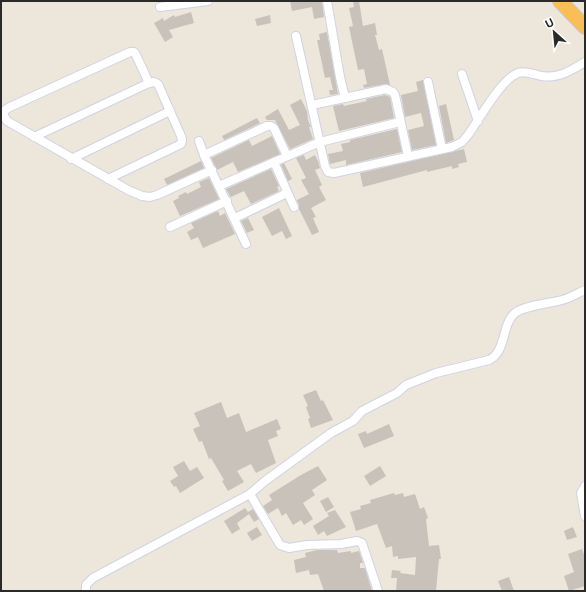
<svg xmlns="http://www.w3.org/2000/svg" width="586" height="592" font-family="Inter,sans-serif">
  <rect width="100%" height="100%" fill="#ece6db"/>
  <!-- building -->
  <g fill="#c8c2bb">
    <path d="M290,1H322L324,17L314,19L312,7L292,11Z"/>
    <path d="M353,1H359L363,26L375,23L377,35H375L379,50L382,49L390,85L385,84L364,88L363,85L367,84L364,69L358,70L349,27L353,26L349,8L354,7Z"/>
    <path d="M191,12L194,23L169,30L173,37L165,42L154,23L163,18L164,21L174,15L175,17Z"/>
    <path d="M270,15L271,23L257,26L255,19Z"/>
    <path d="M327,32L338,94L330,95L329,90H333L330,77L325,78L317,40H320L319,34Z"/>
    <path d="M423,80L436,145L412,150L408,130L424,126L421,113L405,117L401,95L418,91L416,82Z"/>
    <path d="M385,95L390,97L394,118L339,131L333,106L343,104L344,106L367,101L366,99Z"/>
    <path d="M301,99L307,111L308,120L311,127H309L313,139L290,149L275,120H267L265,117L278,109L289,130L300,125L290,105Z"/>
    <path d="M446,104L454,140L446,143L439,106Z"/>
    <path d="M257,118L260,123L224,140L222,136Z"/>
    <path d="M397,129L402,152L346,165V160L330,164L328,154L343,151L341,144L350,142V140Z"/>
    <path d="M272,136L280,154L238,172L233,162L217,170L211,158L249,140L252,146Z"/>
    <path d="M464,149L467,162L458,164L459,167L452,169V166L427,172V170L363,187L360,173Z"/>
    <path d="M304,155L306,160L315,155L318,161L320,168L315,170L322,185L319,187L326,200L311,208L316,217L313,218L319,232L312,235L299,209V205L297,200L309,194L301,180L306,178L296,158Z"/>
    <path d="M201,161L204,168L167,185L164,179Z"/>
    <path d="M284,163L292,179L288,181L281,165Z"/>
    <path d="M271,169L279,186L277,187L279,191L251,204L244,191L231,197L230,196L226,189Z"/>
    <path d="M209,178L219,199L180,216L173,201L179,198L178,196L186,192L187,194L201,187L199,182Z"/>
    <path d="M279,208L292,236L286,239L282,231L272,236L262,217Z"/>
    <path d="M218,211L220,216L225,213L235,234L203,248L198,237L191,240L187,232L194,228L191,223Z"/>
    <path d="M248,218L254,230L247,233L241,221Z"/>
    <path d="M316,390L321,401L323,400L333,420L311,428L308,419L310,418L306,407L308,406L303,395Z"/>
    <path d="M221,402L227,418L239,413L246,432L277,419L281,429L276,431L278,436L268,440L276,463L256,473L251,464L237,471L244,482L228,491L222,481L224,480L211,458L209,459L202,441L199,442L193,429L200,426L194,413Z"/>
    <path d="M389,424L394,436L364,448L358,434L366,431L367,434Z"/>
    <path d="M184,461L190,471L197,467L204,478L180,493L176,486L174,487L170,481L178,476L173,467Z"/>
    <path d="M318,466L327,480L312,490L315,495L303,503L313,519L304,525L301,520L293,525L286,513L282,516L278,508L268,514L263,506L272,500L269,495L301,475Z"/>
    <path d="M380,466L386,476L370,486L364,476Z"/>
    <path d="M394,493L395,495L403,493L404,497L415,494L420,509L424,507L428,518L426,519L429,546L439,545L441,559H439L436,591H396L397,578H391L392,570L401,571L400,573L415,575L416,557L398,559V556L393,557L392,546L386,548L377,524L356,531L350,512L361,509L360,506L371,503L370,500Z"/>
    <path d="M328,497L334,507L326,512L320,501Z"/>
    <path d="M245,508L248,512L253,509L259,519L254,522L249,514L237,523L240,529L232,534L224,521Z"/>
    <path d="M335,510L346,527L327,536L324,531L318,535L313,526L329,516L327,513Z"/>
    <path d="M257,527L262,535L252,541L247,533Z"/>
    <path d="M573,527L577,537L567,540L564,531Z"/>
    <path d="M582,549L585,557V586L569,591L564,576L574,572L568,554Z"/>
    <path d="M317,550H337L338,553L351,551V553L359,551L363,563H360V568H365L372,591H324L318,574L310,575L309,570L296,573L294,560L306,557L305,553Z"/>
    <path d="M509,577L514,591H502L498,581Z"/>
  </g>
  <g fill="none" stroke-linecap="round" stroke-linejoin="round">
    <!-- minor casing -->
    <g stroke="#d0d3e3" stroke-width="10">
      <g id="minor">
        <path d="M327,1L340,77L345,98"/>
        <path d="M160,7L208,1"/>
        <path d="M296,36L325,166L328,172L334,173L452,147L462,142L468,135C479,120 501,79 518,73C526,70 534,75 542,76C558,79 572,70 585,62"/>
        <path d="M462,74L478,121"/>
        <path d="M428,82L442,149"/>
        <path d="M149,83L136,55L134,52H130L10,107L5,110L3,114L7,121L128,190L142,196L150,197L157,195L212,170"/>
        <path d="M312,105L386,89L393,92L395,95L408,156"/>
        <path d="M34,137L149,83L154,82L158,84L181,136L182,140L181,144L108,179"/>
        <path d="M199,141L204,155L246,244"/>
        <path d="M204,155L267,126H271L274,128L287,156"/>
        <path d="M71,159L170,111"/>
        <path d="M274,162L294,207"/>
        <path d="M219,186L320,142L400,122"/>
        <path d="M235,218L287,193"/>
        <path d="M170,227L227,201"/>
        <path d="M585,486L581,493L585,516"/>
        <path d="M250,494L280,545L289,548L307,545L341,544L357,541L362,543L378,591"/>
        <path d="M86,591V585L93,578L250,494L265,481L331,433L353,421L362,411L397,393L406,385L436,373L489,360C507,351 501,325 515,313C523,306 551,303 562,300C570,298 578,293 585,290"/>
      </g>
    </g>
    <!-- trunk casing -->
    <g stroke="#c8c8c8" stroke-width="16">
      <path id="trunk" d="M560,1L585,27"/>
    </g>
    <!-- minor -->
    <use href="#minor" stroke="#fff" stroke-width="8"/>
    <!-- trunk -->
    <use href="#trunk" stroke="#fabe56" stroke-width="14"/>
  </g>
  <!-- border -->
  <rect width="586" height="592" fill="none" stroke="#2a2a2a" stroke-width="4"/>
  <!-- north arrow -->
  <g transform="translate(554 32) rotate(333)" stroke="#ffffff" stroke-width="3" paint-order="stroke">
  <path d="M0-3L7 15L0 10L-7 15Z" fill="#2a2a2a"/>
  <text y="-6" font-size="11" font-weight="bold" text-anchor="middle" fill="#2a2a2a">U</text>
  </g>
</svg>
